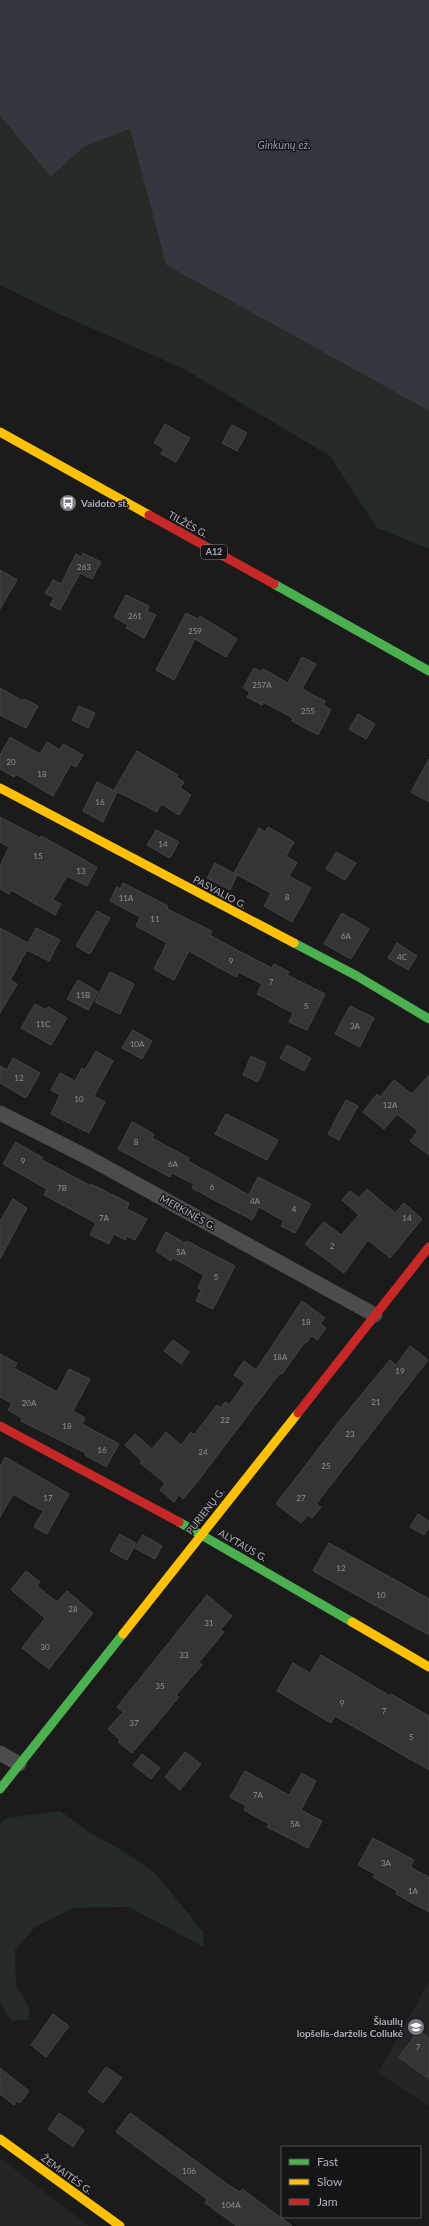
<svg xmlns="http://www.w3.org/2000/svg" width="429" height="2226" font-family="Lato,sans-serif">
  <rect width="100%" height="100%" fill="#1b1b1b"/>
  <!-- built -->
  <g fill="#252527">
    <path d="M429,1981V2106L378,2073Z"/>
    <path d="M0,2158L89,2226H0Z"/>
  </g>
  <!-- green -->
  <g fill="#252b26">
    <path d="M0,116L51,177L84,147L130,129L166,265L429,411V549L377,528L330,456L184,369L55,312L0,285Z"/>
    <path d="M60,1811L90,1833L125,1852L156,1874L203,1932L204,1947L129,1907L73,1908L35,1927L15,1950L16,1985L30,2009L28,2020L11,2021L0,2001V1824L7,1818Z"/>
  </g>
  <!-- water -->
  <path fill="#33373e" d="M0,0H429V411L166,265L130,129L84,147L51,177L0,116Z"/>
  <!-- building -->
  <g fill="#353536" stroke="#444447">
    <path d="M165,424L190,438L176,462L161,454L164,449L154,443Z"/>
    <path d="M232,425L247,433L237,451L222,443Z"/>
    <path d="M83,553L101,562L92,579L80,573L60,610L50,605L54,598L45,593L53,580L61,584L76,554L81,557Z"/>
    <path d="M0,570L17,580L0,609Z"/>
    <path d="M126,595L149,606L147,611L156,615L144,638L126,628L128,625L114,617Z"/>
    <path d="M186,613L198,619L200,616L237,639L226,657L195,639L174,680L156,670Z"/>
    <path d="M302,657L316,664L302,689L325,701L323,705L331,710L318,735L292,721L293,718L263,702L262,705L247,697L250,692L243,688L254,668L262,672L263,669L288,683Z"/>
    <path d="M0,688L23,701L24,699L38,706L26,728L0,715Z"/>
    <path d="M79,706L95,713L88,728L72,720Z"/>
    <path d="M358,714L375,724L366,739L349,729Z"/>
    <path d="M10,737L40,754L47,742L60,750L63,744L83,755L76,767L71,764L53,796L16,774L14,777L0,769V755Z"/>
    <path d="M137,751L178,775L176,777L184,782L180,788L191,795L179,815L161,804L157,812L114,790Z"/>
    <path d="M429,759V802L411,792Z"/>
    <path d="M97,782L117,792L103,822L83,811Z"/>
    <path d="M0,817L40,838L41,836L97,867L87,886L67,876L53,900L61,904L55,915L11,890L9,894L0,889V866L9,847L0,842Z"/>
    <path d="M268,827L294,842L286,856L297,863L289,876L311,888L292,922L264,906L271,893L234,873L259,828L265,832Z"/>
    <path d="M156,830L179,842L170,858L147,845Z"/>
    <path d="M336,852L356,863L345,880L326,869Z"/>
    <path d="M215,863L237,875L230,890L207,878Z"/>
    <path d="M123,883L168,906L167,909L212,931L210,935L235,949L272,968L274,964L289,972L287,975L325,994L307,1030L289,1022L293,1013L257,994L262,984L239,972L236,977L189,951L174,980L154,969L167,943L136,926L140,917L110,901L117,887L120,889Z"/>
    <path d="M97,911L110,918L90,954L76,946Z"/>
    <path d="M342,913L369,929L351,959L324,944Z"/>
    <path d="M0,928L28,943L36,928L60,940L49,961L27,950L10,980L17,984L0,1013Z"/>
    <path d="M397,943L417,956L408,970L388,958Z"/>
    <path d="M110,972L134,984L120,1014L95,1002Z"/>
    <path d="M78,980L98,992L88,1010L67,999Z"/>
    <path d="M35,1004L46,1010L48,1007L67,1018L51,1045L21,1028Z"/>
    <path d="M350,1006L374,1018L360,1047L335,1034Z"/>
    <path d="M133,1030L152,1041L142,1059L122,1048Z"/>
    <path d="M287,1045L311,1058L304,1071L280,1058Z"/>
    <path d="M96,1051L113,1061L94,1096L105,1102L89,1133L51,1114L60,1095L51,1090L60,1073L75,1081L82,1068L85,1070Z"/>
    <path d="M251,1056L266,1063L258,1082L243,1075Z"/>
    <path d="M13,1058L40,1073L26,1098L0,1083V1066L7,1070Z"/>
    <path d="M429,1075V1155L410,1141L418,1131L397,1114L384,1129L363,1112L377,1094L380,1097L394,1080L412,1094Z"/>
    <path d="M346,1100L358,1106L339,1140L328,1134Z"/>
    <path d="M226,1114L278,1140L267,1160L215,1134Z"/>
    <path d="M132,1122L154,1134L152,1138L189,1158L188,1161L249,1195L258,1177L311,1204L295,1233L281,1226L284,1221L259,1207L252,1220L192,1188L194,1184L172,1173L170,1177L118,1149Z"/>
    <path d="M16,1142L43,1158L42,1160L91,1186V1184L129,1203L127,1209L147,1219L135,1240L127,1236L125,1240L114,1234L109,1244L90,1235L96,1223L44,1195L47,1189L3,1164Z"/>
    <path d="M367,1189L395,1213L404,1203L422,1219L390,1258L368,1240L344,1273L305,1244L324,1222L341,1235L359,1215L342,1200L350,1191L359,1198Z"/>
    <path d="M13,1199L27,1208L0,1259V1221Z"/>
    <path d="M166,1232L185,1243L187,1241L235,1266L213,1309L196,1301L201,1290L198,1288L204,1275L173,1258L171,1261L156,1251Z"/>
    <path d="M302,1301L325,1318L320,1324L326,1328L317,1340L312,1336L306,1343L305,1342L282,1374L280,1373L194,1486L183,1499L179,1495L174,1502L160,1490L165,1483L140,1463L142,1461L125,1445L135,1434L152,1449L166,1432L181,1445L191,1432L194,1435L217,1405L221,1408L225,1402L229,1405L245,1383L234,1375L244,1361L256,1370Z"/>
    <path d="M173,1340L189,1352L181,1364L164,1351Z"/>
    <path d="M410,1346L428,1360L316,1504L321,1507L312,1518L308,1515L301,1523L276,1504L338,1423L390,1360L396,1365Z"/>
    <path d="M0,1354L17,1363L14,1368L57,1392L69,1369L90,1379L73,1411L85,1418L82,1424L119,1444L106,1467L85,1455L86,1453L21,1421L22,1418L8,1410L12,1403L0,1397Z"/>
    <path d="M5,1457L69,1494L47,1534L34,1527L43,1511L13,1494L0,1517V1467Z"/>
    <path d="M418,1514L429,1521V1527L424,1535L410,1527Z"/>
    <path d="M120,1534L136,1543L127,1560L110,1551Z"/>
    <path d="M143,1535L162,1546L155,1559L135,1548Z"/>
    <path d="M329,1543L429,1599V1635L313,1571Z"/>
    <path d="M26,1571L40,1582L37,1586L57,1602L67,1591L93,1613L49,1669L22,1648L45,1618L11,1590Z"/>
    <path d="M207,1595L232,1616L220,1630L224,1632L199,1662L202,1665L176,1695L179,1697L132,1753L118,1742L120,1740L108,1729L123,1712L117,1707Z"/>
    <path d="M321,1655L390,1696L391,1694L429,1716V1770L335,1716L331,1723L277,1691L293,1663L310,1673Z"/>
    <path d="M185,1752L201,1764L180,1790L165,1777Z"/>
    <path d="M142,1754L160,1768L151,1779L133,1765Z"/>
    <path d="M245,1771L289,1795L302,1773L316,1781L301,1810L322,1821L308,1848L267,1827L269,1824L244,1810L246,1806L230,1797Z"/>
    <path d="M373,1838L414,1860L410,1867L429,1877V1912L396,1894L397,1891L373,1877L375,1874L358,1865Z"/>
    <path d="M53,2014L69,2026L46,2057L31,2045Z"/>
    <path d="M419,2030L429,2038V2079L399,2057Z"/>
    <path d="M106,2067L122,2078L103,2103L88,2092Z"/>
    <path d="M0,2068L29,2091L20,2103L17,2101L14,2105L0,2094Z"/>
    <path d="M59,2113L84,2130L73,2147L48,2129Z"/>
    <path d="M130,2113L226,2183L240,2192L242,2189L292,2226H237L205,2203L207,2199L116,2132Z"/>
  </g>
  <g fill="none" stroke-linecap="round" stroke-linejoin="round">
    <!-- street -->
    <g stroke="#4b4c4d" stroke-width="15">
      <path d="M0,1113L89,1158L375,1315"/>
      <path d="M0,1753L19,1764"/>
    </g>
    <!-- fast -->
    <g stroke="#4caf50" stroke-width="9">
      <path d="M274,584L429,671"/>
      <path d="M294,943L357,976L429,1019"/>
      <path d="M179,1522L352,1622"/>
      <path d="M0,1789L123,1634"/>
    </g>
    <!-- slow -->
    <g stroke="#ffc107" stroke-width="9">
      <path d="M0,432L149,515"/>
      <path d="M0,788L294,943"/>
      <path d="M352,1622L429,1667"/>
      <path d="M123,1634L298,1413"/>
      <path d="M0,2139L120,2226"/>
    </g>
    <!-- jam -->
    <g stroke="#c62828" stroke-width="9">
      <path d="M149,515L274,584"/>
      <path d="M298,1413L429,1247"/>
      <path d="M0,1426L179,1522"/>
    </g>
  </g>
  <!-- icons -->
  <defs>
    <g id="bus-disc" transform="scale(0.9)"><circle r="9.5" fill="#7b7c82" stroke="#151517"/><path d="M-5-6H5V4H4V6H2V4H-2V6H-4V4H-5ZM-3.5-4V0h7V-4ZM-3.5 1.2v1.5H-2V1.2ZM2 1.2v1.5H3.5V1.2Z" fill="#fff"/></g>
    <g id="school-disc" transform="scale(0.9)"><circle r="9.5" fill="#7b7c82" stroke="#151517"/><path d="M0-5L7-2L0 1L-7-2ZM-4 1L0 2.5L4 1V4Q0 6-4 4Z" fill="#fff"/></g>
  </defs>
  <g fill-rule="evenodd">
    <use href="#bus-disc" x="68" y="503"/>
    <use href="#school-disc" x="416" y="2027"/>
  </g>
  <g text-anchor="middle" stroke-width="3" stroke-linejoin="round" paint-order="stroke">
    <!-- number labels -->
    <g font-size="8" fill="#909199">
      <text x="84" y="570">263</text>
      <text x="135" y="619">261</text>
      <text x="195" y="634">259</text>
      <text x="262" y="688">257A</text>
      <text x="308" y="714">255</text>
      <text x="11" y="765">20</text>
      <text x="42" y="777">18</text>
      <text x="100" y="805">16</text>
      <text x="163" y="847">14</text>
      <text x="38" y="859">15</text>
      <text x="81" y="874">13</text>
      <text x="287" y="900">8</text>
      <text x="126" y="901">11A</text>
      <text x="155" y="922">11</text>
      <text x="346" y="939">6A</text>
      <text x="402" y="960">4C</text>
      <text x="231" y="964">9</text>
      <text x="271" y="985">7</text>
      <text x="83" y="998">11B</text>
      <text x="306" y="1009">5</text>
      <text x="43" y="1027">11C</text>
      <text x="355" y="1029">3A</text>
      <text x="137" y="1047">10A</text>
      <text x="19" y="1081">12</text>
      <text x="79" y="1102">10</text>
      <text x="390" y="1108">12A</text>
      <text x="136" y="1145">8</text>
      <text x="23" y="1164">9</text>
      <text x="173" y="1167">6A</text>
      <text x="212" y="1190">6</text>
      <text x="62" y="1191">7B</text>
      <text x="255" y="1204">4A</text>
      <text x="294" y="1212">4</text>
      <text x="104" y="1221">7A</text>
      <text x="407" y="1221">14</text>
      <text x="332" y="1249">2</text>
      <text x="181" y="1255">5A</text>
      <text x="216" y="1280">5</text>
      <text x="306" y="1325">18</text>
      <text x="280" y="1360">18A</text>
      <text x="400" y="1374">19</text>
      <text x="376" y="1405">21</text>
      <text x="29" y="1406">20A</text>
      <text x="225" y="1423">22</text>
      <text x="67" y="1429">18</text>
      <text x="350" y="1437">23</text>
      <text x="102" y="1453">16</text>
      <text x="203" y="1455">24</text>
      <text x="326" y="1469">25</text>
      <text x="48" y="1501">17</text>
      <text x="301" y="1501">27</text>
      <text x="341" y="1571">12</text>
      <text x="381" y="1598">10</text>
      <text x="73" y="1612">28</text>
      <text x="209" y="1626">31</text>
      <text x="45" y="1650">30</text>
      <text x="184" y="1658">33</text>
      <text x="160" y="1689">35</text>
      <text x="342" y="1706">9</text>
      <text x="384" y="1714">7</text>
      <text x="134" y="1726">37</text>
      <text x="411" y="1740">5</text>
      <text x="258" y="1798">7A</text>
      <text x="295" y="1827">5A</text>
      <text x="386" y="1866">3A</text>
      <text x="413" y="1894">1A</text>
      <text x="418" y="2050">7</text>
      <text x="189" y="2174">106</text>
      <text x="231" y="2208">104A</text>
    </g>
    <!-- shield labels -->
    <rect fill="#151517" stroke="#808289" stroke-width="1" x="201" y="545" width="26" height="14" rx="3"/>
    <g font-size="9" font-weight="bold" fill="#aeb0ba">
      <text x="214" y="555">A12</text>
    </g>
    <!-- poi labels -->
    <g font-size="10" font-weight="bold" fill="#aeb0ba" stroke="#151517" text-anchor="start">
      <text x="81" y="507">Vaidoto st.</text>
      <text x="403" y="2025" text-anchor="end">Šiaulių<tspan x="403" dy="12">lopšelis-darželis Coliukė</tspan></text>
    </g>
    <!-- street labels -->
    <g font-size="10" fill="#aeb0ba" stroke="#151517">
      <text transform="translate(188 524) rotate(29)" y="4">TILŽĖS G.</text>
      <text transform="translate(220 892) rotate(28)" y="4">PASVALIO G.</text>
      <text transform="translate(188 1212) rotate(29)" y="4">MERKINĖS G.</text>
      <text transform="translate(205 1511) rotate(-52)" y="4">PURIENŲ G.</text>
      <text transform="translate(243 1545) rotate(30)" y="4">ALYTAUS G.</text>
      <text transform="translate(67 2174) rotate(36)" y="4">ŽEMAITĖS G.</text>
    </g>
    <!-- water labels -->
    <g font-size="11" font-style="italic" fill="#8a98b0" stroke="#151517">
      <text x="284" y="149">Ginkūnų ež.</text>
    </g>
  </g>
  <!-- legend -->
  <rect x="281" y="2146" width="140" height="72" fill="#151517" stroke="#525358"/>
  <rect x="289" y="2159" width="20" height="6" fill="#4caf50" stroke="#525358"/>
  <text x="317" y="2166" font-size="12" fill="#aeb0ba">Fast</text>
  <rect x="289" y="2179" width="20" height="6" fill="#ffc107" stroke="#525358"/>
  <text x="317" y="2186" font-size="12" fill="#aeb0ba">Slow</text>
  <rect x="289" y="2199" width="20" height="6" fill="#c62828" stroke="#525358"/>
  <text x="317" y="2206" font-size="12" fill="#aeb0ba">Jam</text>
</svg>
